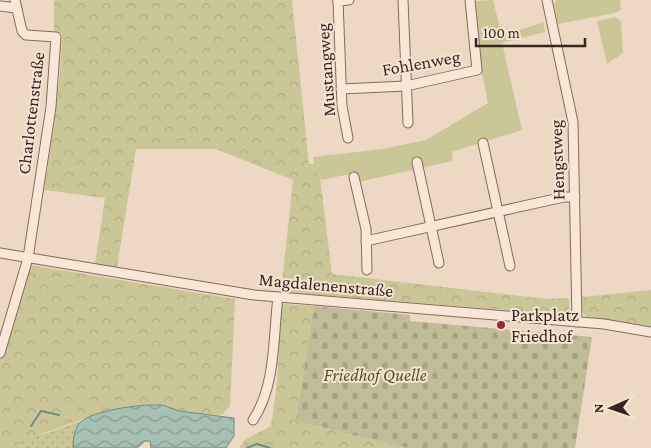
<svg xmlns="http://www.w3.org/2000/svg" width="651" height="448" font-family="'Crimson Pro',serif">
  <defs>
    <pattern id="grass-dots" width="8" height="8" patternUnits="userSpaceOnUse" patternTransform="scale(1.25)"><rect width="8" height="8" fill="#cbc698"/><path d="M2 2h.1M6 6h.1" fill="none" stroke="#afaa83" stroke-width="1.8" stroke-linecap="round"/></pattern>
    <pattern id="forest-crowns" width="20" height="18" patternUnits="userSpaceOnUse" patternTransform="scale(1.25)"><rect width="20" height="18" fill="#cbc698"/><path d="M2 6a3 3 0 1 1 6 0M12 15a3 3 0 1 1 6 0" fill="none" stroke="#afaa83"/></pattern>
    <pattern id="cemetery-stones" width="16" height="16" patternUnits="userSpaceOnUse" patternTransform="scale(1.25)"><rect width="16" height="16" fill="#c0bc97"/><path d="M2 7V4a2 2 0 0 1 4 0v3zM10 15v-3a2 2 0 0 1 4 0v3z" fill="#a6a182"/></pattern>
    <pattern id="water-waves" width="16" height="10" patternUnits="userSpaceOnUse" patternTransform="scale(1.25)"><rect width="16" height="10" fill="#a6c0b3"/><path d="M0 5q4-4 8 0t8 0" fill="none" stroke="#889c91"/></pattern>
  </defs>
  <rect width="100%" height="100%" fill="#edd8c4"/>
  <!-- grass -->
  <path fill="url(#grass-dots)" d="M83,420L79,424L73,448H16L23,439L50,432Z"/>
  <!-- forest -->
  <g fill="url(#forest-crowns)">
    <path d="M54,0H292L309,164L320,177L332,274L546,299L569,298V314L568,315L281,292L293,180L216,149H136L117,267L95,264L105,198L44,190C52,138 61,86 62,33H54Z"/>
    <path d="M30,265L235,299L230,406L222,415C208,414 193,414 179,411C169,408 161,404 149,405C106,405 65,429 23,439L16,448H0V358Z"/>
    <path d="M651,290V326L586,317L582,311V297Z"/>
    <path d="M281,304L314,306L296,421L408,448H239L246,439L271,426L277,383Z"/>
  </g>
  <!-- cemetery -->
  <path fill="url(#cemetery-stones)" d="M314,306L410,315V321L592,337L575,448H408L296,421Z"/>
  <!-- park -->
  <g fill="#cbc698">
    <path d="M493,0L502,36L543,22L545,32L502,43L522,130L452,152L453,161L358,182L355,173L321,180L320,177L309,164H314L313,157L382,149L426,140L488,103L477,48L475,1Z"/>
    <path d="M556,0H620L621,10L615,13L558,24L554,5Z"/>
    <path d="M615,17L621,21L623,53L607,64L597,21Z"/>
  </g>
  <!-- water -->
  <path fill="url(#water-waves)" stroke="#6d8e7f" d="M148,405H163L179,411L234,418V436L226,448H151L150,441H145L137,448H73C73,440 74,432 78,425C88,411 132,406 148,405Z"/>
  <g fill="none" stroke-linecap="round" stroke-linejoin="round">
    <!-- stream -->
    <g stroke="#6d8e7f" stroke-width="2">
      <path d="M31,426L41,411L59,415"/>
      <path d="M247,448L257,444L270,448"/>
    </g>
    <!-- minor casing -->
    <g stroke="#87695b" stroke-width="11">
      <g id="minor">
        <path d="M338,0L342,106L348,138"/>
        <path d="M403,0L408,123"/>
        <path d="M547,0L573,122L577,322"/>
        <path d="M338,1L349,0"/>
        <path d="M0,6L16,8"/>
        <path d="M341,89L406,86L477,70L470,0"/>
        <path d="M483,143L510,266"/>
        <path d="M417,162L439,263"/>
        <path d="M354,177L366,229L367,270"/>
        <path d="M366,241L564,197H575"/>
        <path d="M0,253L254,295L604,324L651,332"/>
        <path d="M0,353L28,258L51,107L56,37L26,35L22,31L15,0"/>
        <path d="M253,420C276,386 273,337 278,297"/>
      </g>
    </g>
    <!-- minor -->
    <use href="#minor" stroke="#f8e7d7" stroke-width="9"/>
  </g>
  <!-- markers -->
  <circle fill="#952c44" stroke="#f5e4d3" stroke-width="2" cx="501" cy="325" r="5"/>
  <g text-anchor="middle" stroke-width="4" stroke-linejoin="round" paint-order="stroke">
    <!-- street labels -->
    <g font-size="18" fill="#38251e" stroke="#f5e4d3">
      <text transform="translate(421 63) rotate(-10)" y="6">Fohlenweg</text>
      <text transform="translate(326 70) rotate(-94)" y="6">Mustangweg</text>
      <text transform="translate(31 113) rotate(-83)" y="6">Charlottenstraße</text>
      <text transform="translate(557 160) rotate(-92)" y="6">Hengstweg</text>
      <text transform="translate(326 285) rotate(5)" y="6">Magdalenenstraße</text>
    </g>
    <!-- poi labels -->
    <g font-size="18" fill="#38251e" stroke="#f5e4d3" text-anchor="start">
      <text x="511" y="321">Parkplatz<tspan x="511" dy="21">Friedhof</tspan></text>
    </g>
    <!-- park labels -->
    <g font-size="18" font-style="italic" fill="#525425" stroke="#f5e4d3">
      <text x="375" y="381">Friedhof Quelle</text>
    </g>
  </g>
  <!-- north arrow -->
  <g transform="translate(611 408) rotate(268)" stroke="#f5e4d3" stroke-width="4" paint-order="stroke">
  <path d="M0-4L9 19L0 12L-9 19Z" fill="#38251e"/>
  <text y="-8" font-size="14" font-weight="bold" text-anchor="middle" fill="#38251e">N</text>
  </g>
  <!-- scale -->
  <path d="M476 38v8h109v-8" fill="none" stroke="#38251e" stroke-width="2.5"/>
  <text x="483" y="38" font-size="15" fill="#38251e" stroke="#f5e4d3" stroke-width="4" paint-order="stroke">100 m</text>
</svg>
